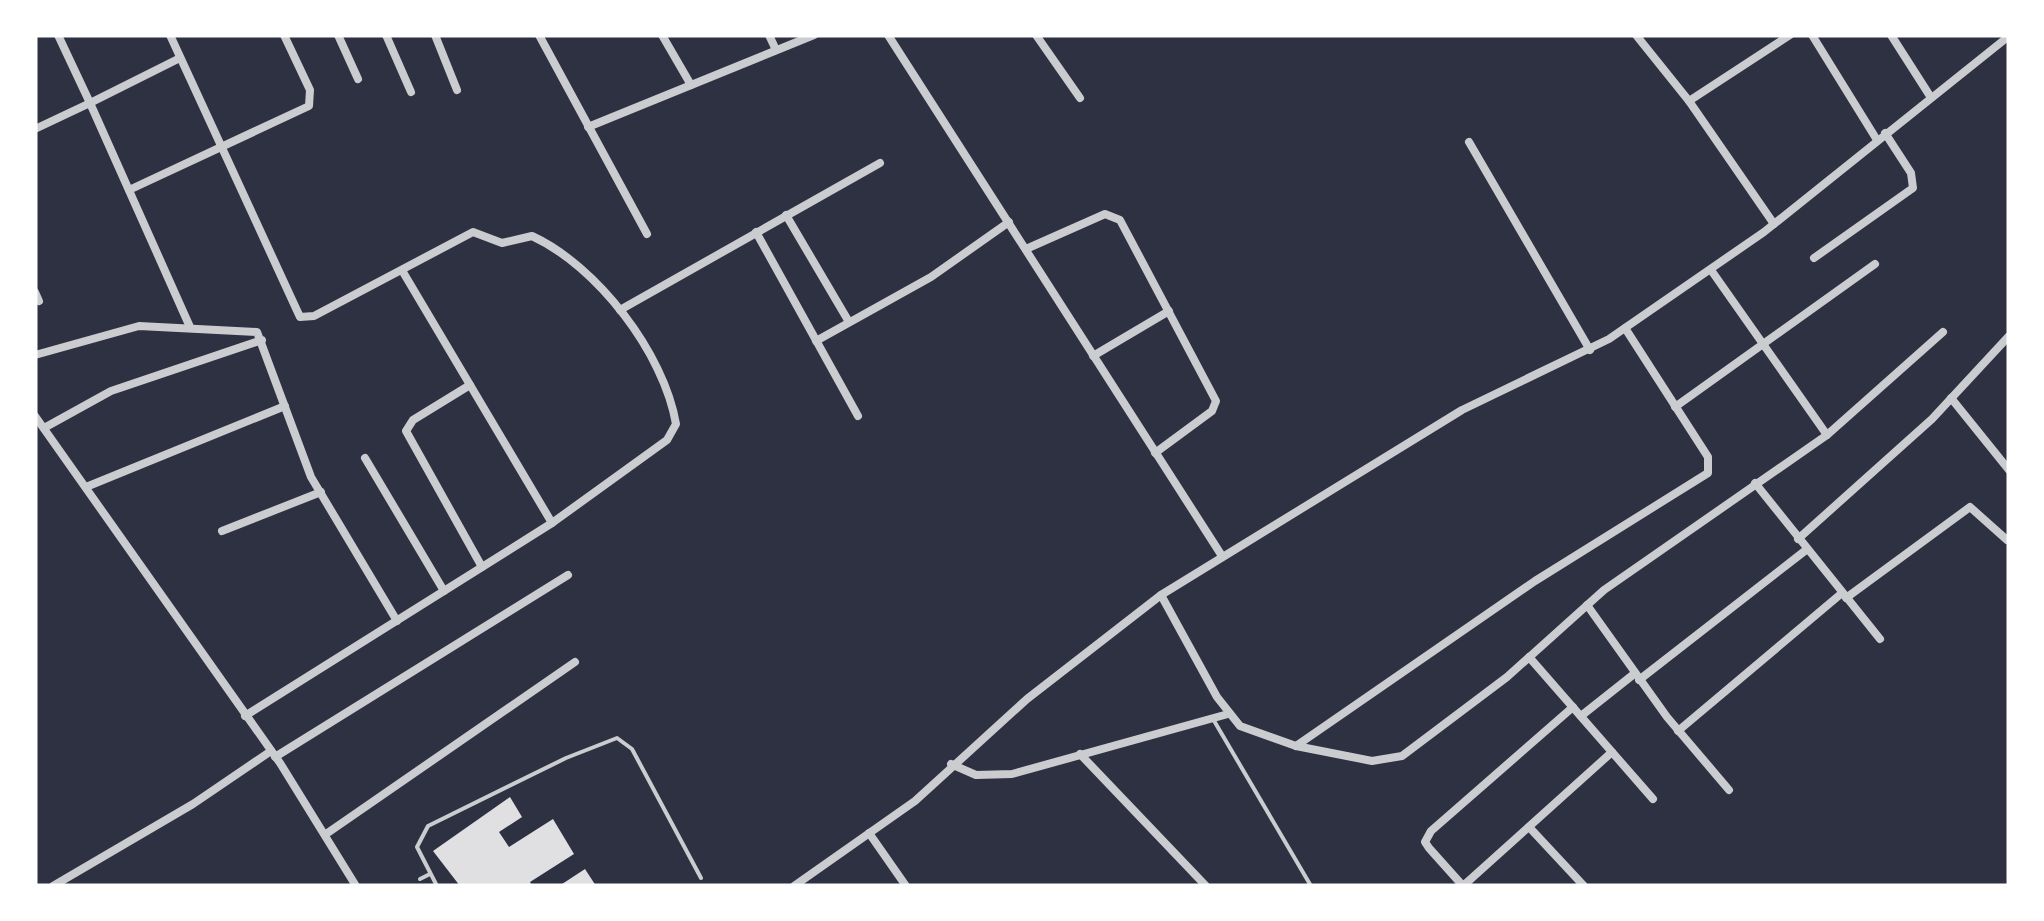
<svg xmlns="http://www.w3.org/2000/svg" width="2044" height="921" font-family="Georgia,serif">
  <rect width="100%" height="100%" fill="#2d3142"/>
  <!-- building -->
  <g fill="#e0e0e3">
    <path d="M510,797L522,817L499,832L509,847L553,819L574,854L530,882L532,886H460L433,851Z"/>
    <path d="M585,869L596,886H559Z"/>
  </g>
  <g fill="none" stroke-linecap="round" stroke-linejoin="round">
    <!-- service -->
    <g stroke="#caccd0" stroke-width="4">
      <path d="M1213,719L1311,886"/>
      <path d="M420,879L430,874"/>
      <path d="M437,886L417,847L428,826L566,758L617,738L632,749L701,878"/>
    </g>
    <!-- minor -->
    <g stroke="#caccd0" stroke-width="8">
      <path d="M58,35L90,103L180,58"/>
      <path d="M170,35L300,317L314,316L473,232L502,243L532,236C597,266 664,353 676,424L667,440L552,523L245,716"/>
      <path d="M338,35L358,79"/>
      <path d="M386,35L411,92"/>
      <path d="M435,35L457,90"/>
      <path d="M539,35L647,234"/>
      <path d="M662,35L691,85"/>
      <path d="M769,35L776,50"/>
      <path d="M888,35L1222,556"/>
      <path d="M1036,35L1080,98"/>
      <path d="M1636,35L1689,101L1774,224"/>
      <path d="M1812,35L1877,140"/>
      <path d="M1891,35L1930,96"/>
      <path d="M1689,101L1790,35"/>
      <path d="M588,127L814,35"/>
      <path d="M35,129L90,103L190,327"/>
      <path d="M1469,142L1590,350"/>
      <path d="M129,190L309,106L310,90L284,35"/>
      <path d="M786,215L849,322"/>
      <path d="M756,232L858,416"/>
      <path d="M1026,249L1105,214L1120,220L1216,401L1212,411L1155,453"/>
      <path d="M1814,258L1913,188L1911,173L1885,133"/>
      <path d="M1711,270L1827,435"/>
      <path d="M403,272L552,523"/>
      <path d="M35,292L39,301"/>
      <path d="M620,310L880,163"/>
      <path d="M816,341L931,277L1009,222"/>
      <path d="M35,355L139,326L257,332L311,477L397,621"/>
      <path d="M1093,356L1169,311"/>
      <path d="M470,385L413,420L406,431L482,567"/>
      <path d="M1951,398L2009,470"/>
      <path d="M1675,407L1875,264"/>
      <path d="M35,416L280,763L356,886"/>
      <path d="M44,428L111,391L262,340"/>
      <path d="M365,458L444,591"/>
      <path d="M1755,483L1880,639"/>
      <path d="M86,487L285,406"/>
      <path d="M222,531L321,492"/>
      <path d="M1798,539L1932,419L2009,336"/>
      <path d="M1161,595L1217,697L1240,726L1296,746L1372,761L1402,756L1507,677L1604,590L1827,435L1943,332"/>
      <path d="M1846,598L1970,507L2007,540"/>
      <path d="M1587,605L1667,717L1729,790"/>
      <path d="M1529,657L1653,799"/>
      <path d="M1639,680L1806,550"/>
      <path d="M1573,707L1431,831L1425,842L1429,848L1463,886L1612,752"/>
      <path d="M1581,716L1634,674"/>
      <path d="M1678,731L1842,593"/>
      <path d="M1296,746L1535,581L1708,473V457L1625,328"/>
      <path d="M1080,754L1206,886"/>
      <path d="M275,757L568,575"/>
      <path d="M951,764L976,775L1012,774L1228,714"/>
      <path d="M1529,827L1584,886"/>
      <path d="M869,833L906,886"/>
      <path d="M326,834L575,662"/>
      <path d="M53,886L193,804L271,751"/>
      <path d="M794,886L915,801L1027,699L1161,595L1462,410L1609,339L1764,232L2009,36"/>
    </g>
  </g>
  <!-- border -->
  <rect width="2044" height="921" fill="none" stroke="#ffffff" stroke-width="75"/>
</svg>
